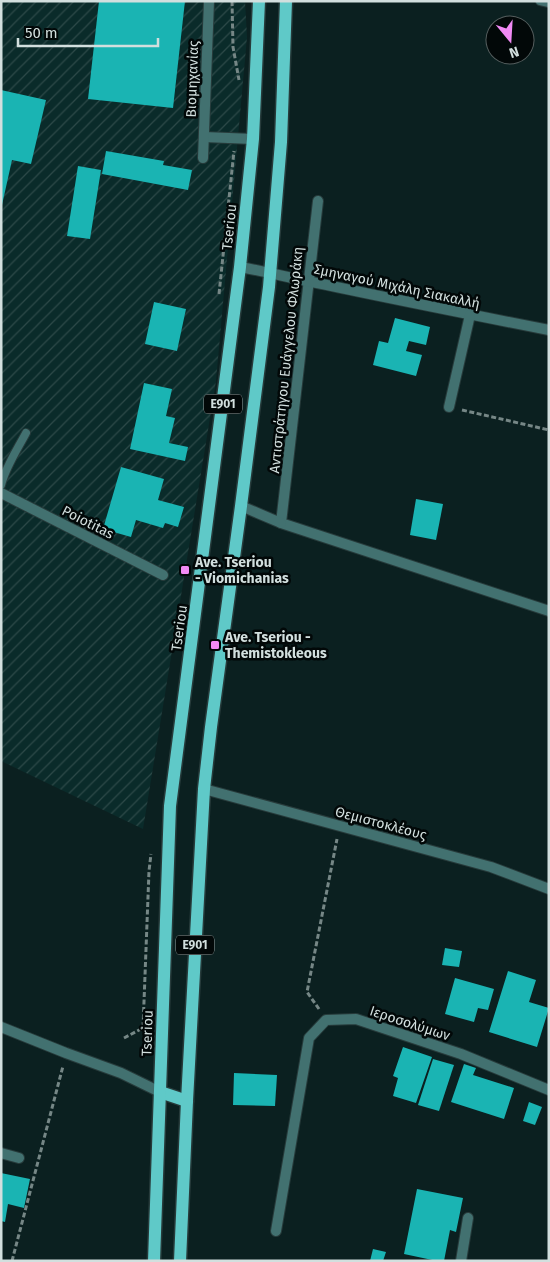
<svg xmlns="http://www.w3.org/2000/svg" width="550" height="1262" font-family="'Fira Sans',sans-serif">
  <defs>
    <pattern id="industrial-furrows" width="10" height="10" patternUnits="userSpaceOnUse" patternTransform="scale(1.25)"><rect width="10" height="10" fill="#0a2b2a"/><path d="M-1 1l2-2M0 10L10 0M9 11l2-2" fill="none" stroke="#2d4948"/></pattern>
  </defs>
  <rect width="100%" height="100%" fill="#0b2020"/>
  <!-- industrial -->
  <path fill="url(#industrial-furrows)" d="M1,1H245L247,37L216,381L143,829L1,761Z"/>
  <!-- building -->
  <g fill="#1ab4b3">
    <path d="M99,1H185L173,108L88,99Z"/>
    <path d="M1,90L46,100L31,164L12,160L2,205Z"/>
    <path d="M106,151L164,161L163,165L192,170L188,190L102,174Z"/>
    <path d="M78,166L101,170L90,239L67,236Z"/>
    <path d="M154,302L186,309L177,351L145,344Z"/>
    <path d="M395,318L430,327L426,345L409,341L406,351L422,355L416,376L373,365L379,341L388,343Z"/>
    <path d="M144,383L172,389L166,416L175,418L169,443L188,447L185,461L130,449Z"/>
    <path d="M121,467L164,479L158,500L184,507L178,527L165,523L163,528L136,520L131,537L103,529Z"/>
    <path d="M416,499L443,504L436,540L410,535Z"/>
    <path d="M445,948L462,951L459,967L442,965Z"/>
    <path d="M508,971L536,980L529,1002L549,1008L537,1047L489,1032Z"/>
    <path d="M455,978L494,989L488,1010L478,1008L474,1022L445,1014Z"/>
    <path d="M403,1047L432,1057L416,1103L393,1096L398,1078L393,1076Z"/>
    <path d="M433,1059L454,1065L439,1111L418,1105Z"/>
    <path d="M464,1064L476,1068L473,1075L514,1088L504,1119L451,1102Z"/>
    <path d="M234,1073L277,1075L275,1106L233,1105Z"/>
    <path d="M529,1102L542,1107L535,1125L523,1121Z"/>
    <path d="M1,1173L30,1179L24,1208L8,1204L5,1222L1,1221Z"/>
    <path d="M417,1189L463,1198L456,1232L450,1230L444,1261H437L404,1254Z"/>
    <path d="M373,1249L386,1252L383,1261H370Z"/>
  </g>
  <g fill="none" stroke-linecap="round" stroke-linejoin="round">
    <!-- service casing -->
    <g stroke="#273b3b" stroke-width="10">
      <g id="service">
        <path d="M540,1L549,3"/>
        <path d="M1,485C6,466 17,450 26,433"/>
      </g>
    </g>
    <!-- minor casing -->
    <g stroke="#273b3b" stroke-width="12">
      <g id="minor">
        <path d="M204,137L253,139"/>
        <path d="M203,158L209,1"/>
        <path d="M318,201L281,523L549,611"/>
        <path d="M240,267C268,272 294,279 322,284C397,300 473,315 549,330"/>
        <path d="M449,407L470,315"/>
        <path d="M1,493L163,575"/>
        <path d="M241,506L281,523"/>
        <path d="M204,789L491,867L549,889"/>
        <path d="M1,1153L19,1158"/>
        <path d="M276,1231L309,1038L326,1020L356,1019L461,1054L549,1090"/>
        <path d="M461,1261L468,1218"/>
      </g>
    </g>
    <!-- tertiary casing -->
    <g stroke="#273b3b" stroke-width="12">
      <path id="tertiary" d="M1,1027L66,1053L121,1073L160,1092"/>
    </g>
    <!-- primary casing -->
    <g stroke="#273b3b" stroke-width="15">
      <g id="primary">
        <path d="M160,1092L187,1101"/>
        <path d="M154,1261L170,806L240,267L253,139L259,1"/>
        <path d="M180,1261L187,1101L204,789L211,727L241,506L269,287L281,142L286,1"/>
      </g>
    </g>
    <!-- path -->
    <g stroke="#768786" stroke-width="3" stroke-dasharray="5 2.5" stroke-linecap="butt">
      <path d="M232,1L233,47L239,80"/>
      <path d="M219,294L234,151"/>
      <path d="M462,410L549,430"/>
      <path d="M319,1009L307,992L337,839"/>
      <path d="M124,1038L143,1028L149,871L151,854"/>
      <path d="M12,1261L63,1066"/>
    </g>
    <!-- service -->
    <use href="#service" stroke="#427170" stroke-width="8"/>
    <!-- minor -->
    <use href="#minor" stroke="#427170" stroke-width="10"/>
    <!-- tertiary -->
    <use href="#tertiary" stroke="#427170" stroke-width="10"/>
    <!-- primary -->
    <use href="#primary" stroke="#5fc9c8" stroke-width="12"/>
  </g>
  <!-- markers -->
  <g fill="#f18af4" stroke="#020808" stroke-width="2">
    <rect x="180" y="565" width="10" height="10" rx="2.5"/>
    <rect x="210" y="640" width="10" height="10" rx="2.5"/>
  </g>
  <g text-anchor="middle" stroke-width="5" stroke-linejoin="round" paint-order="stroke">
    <!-- shield labels -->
    <g fill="#020808" stroke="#949e9e" stroke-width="1">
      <rect x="204" y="394.5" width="38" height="19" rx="4"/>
      <rect x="176" y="935.5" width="38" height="19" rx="4"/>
    </g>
    <g font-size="12" font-weight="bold" fill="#d2dfde">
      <text x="223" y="408">E901</text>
      <text x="195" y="949">E901</text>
    </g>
    <!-- street labels -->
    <g font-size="14" fill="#d2dfde" stroke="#020808">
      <text transform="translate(192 79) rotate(-88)" y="5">Βιομηχανίας</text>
      <text transform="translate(229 227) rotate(-84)" y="5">Tseriou</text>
      <text transform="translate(397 286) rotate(12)" y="5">Σμηναγού Μιχάλη Σιακαλλή</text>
      <text transform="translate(286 360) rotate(-84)" y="5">Αντιστράτηγου Ευάγγελου Φλωράκη</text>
      <text transform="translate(88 522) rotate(27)" y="5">Poiotitas</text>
      <text transform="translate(179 628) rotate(-82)" y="5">Tseriou</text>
      <text transform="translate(381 823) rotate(15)" y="5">Θεμιστοκλέους</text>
      <text transform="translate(410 1023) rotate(18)" y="5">Ιεροσολύμων</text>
      <text transform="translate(147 1033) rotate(-88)" y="5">Tseriou</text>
    </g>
    <!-- poi labels -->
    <g font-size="14" font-weight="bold" fill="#d2dfde" stroke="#020808" text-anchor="start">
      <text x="195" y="567">Ave. Tseriou<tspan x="195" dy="16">- Viomichanias</tspan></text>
      <text x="225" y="642">Ave. Tseriou -<tspan x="225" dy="16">Themistokleous</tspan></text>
    </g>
  </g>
  <!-- border -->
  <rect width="550" height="1262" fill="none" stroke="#d2dfde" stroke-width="5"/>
  <!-- north arrow -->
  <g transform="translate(510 40) rotate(162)"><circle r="24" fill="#020808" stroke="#555e5e"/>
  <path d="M0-4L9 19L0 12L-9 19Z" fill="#f18af4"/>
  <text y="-8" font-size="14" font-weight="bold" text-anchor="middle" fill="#d2dfde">N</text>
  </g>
  <!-- scale -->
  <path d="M18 38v8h140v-8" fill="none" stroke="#d2dfde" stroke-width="2.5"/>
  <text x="25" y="38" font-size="15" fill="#d2dfde" stroke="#020808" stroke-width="4" paint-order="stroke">50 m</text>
</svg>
